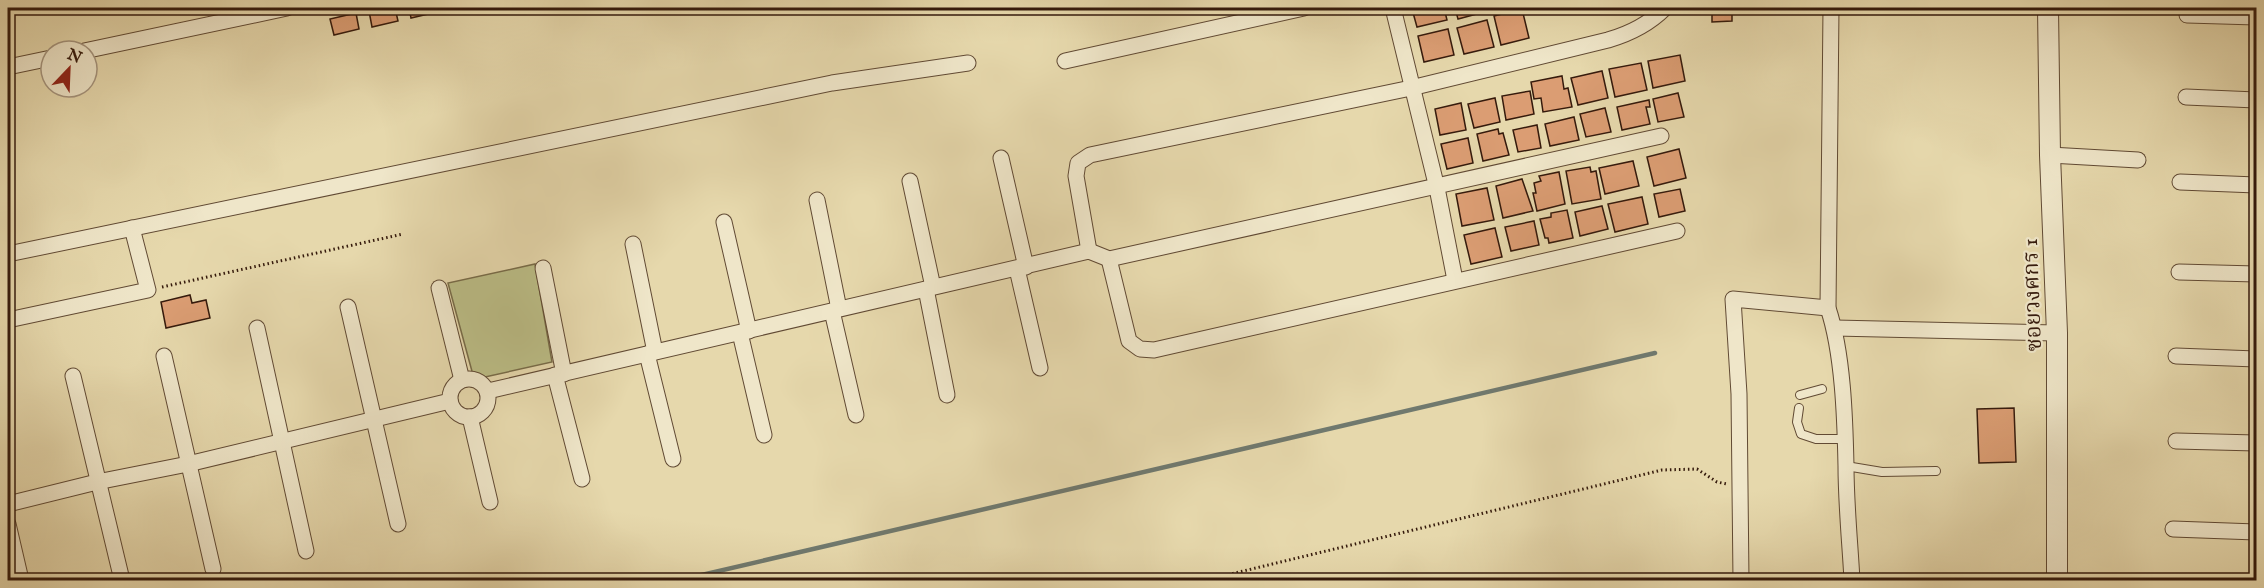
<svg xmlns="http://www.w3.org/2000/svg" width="2264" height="588" font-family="'IM FELL English','Noto Serif Thai',serif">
  <rect width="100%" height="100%" fill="#e6d8ac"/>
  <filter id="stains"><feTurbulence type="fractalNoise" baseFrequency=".00333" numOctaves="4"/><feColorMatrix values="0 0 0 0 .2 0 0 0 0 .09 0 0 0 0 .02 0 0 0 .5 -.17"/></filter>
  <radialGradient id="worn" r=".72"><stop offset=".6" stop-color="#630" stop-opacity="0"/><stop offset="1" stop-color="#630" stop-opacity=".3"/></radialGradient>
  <!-- green -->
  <path fill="#bbbd86" stroke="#786c49" stroke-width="1.5" d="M535,264L552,362L485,377L473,375L448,283Z"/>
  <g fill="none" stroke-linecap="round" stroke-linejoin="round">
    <!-- stream -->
    <path stroke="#70796e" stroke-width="4.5" d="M680,580L1655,353"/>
  </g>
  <!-- building -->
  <g fill="#db9d73" stroke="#351a0c" stroke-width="1.5">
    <path d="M385,8H395L398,21L372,27L369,11Z"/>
    <path d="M409,8H436L437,12L411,18Z"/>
    <path d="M1416,8H1444L1447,20L1417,27L1412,9Z"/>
    <path d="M1455,8H1487L1488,11L1458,19Z"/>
    <path d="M1712,8H1732V21L1712,22Z"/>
    <path d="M1522,9L1529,38L1501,45L1494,16Z"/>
    <path d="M356,13L359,29L334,35L330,19Z"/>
    <path d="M1487,20L1494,47L1464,54L1457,28Z"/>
    <path d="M1448,29L1454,55L1424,62L1418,36Z"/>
    <path d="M1680,55L1685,81L1653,88L1648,61Z"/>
    <path d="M1641,63L1647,90L1615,97L1609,69Z"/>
    <path d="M1602,71L1608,98L1578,105L1571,78Z"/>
    <path d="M1562,76L1564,89L1568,88L1572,107L1543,112L1541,98L1534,99L1531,82Z"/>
    <path d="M1530,91L1534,114L1506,120L1502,96Z"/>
    <path d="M1678,93L1684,117L1658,122L1653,99Z"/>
    <path d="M1495,98L1500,122L1474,128L1468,104Z"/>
    <path d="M1649,100L1650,107H1646L1650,124L1622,130L1617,107Z"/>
    <path d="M1461,103L1466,130L1440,135L1435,109Z"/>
    <path d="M1605,108L1611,132L1586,137L1580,114Z"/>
    <path d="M1574,117L1579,140L1550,146L1545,124Z"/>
    <path d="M1537,125L1541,148L1518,152L1513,130Z"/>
    <path d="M1498,129L1499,134L1503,133L1509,155L1483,161L1477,134Z"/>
    <path d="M1468,138L1473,163L1447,169L1441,144Z"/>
    <path d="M1679,149L1686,178L1654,186L1647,157Z"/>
    <path d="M1633,161L1639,186L1605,194L1599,168Z"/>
    <path d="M1590,167L1591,172L1596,171L1601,199L1572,204L1566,171Z"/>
    <path d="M1559,172L1565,204L1537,211L1533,193H1536L1534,183L1541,181L1539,176Z"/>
    <path d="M1522,179L1533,211L1503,218L1496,186Z"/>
    <path d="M1487,188L1494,220L1462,226L1456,194Z"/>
    <path d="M1680,189L1685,211L1659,217L1654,194Z"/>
    <path d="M1642,197L1648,224L1615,232L1608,204Z"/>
    <path d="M1602,206L1608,229L1580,236L1575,212Z"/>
    <path d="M1567,210L1573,238L1549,243L1548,238H1545L1540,219L1551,217V213Z"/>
    <path d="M1534,221L1539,245L1511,251L1505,227Z"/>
    <path d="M1495,228L1502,257L1471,264L1464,235Z"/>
    <path d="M190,295L192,303L206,300L210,318L166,328L161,302Z"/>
    <path d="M2014,408L2016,462L1979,463L1977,409Z"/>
  </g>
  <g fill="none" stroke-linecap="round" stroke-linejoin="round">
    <!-- service casing -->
    <g stroke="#614a34" stroke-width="10">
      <g id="service">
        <path d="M1800,395L1822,389"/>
        <path d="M1799,408L1797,422L1801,434L1816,439H1846"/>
        <path d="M1846,466L1882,472L1936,471"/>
      </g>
    </g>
    <!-- minor casing -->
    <g stroke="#614a34" stroke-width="17">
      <g id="minor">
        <path d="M1393,8L1437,188L1455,280"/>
        <path d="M1831,8L1828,308C1843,353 1845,418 1846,466C1846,504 1850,543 1852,580"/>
        <path d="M2187,15L2256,17"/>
        <path d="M84,51L287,8"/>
        <path d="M1065,61L1304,8"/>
        <path d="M8,67L51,58"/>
        <path d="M2186,97L2256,100"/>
        <path d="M2050,155L2138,160"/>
        <path d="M1001,158L1026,267"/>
        <path d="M910,181L933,287"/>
        <path d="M2180,182L2256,185"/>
        <path d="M817,200L839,309"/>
        <path d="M724,222L749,331"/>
        <path d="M633,244L655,352"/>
        <path d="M1089,251L1076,176L1078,163L1090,155L1411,88L1608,40C1629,34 1650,23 1665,8"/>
        <path d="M8,254L832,83L968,63"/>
        <path d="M1109,259L1129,341L1140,349L1154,350L1677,231"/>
        <path d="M543,268L564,374"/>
        <path d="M1017,269L1040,368"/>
        <path d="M2179,272L2256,274"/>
        <path d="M439,288L462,380"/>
        <path d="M926,289L947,395"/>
        <path d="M348,307L398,524"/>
        <path d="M832,311L856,415"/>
        <path d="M8,320L148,290L132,228"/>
        <path d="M257,328L306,551"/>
        <path d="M1835,328L2057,333"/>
        <path d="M740,333L764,435"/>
        <path d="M647,354L673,459"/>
        <path d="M164,356L213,569"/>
        <path d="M2176,356L2256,359"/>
        <path d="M555,375L582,479"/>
        <path d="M73,376L122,580"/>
        <circle cx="469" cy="398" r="19"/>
        <path d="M488,391L1089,251L1109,259L1661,136"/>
        <path d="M470,417L490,502"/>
        <path d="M2176,441L2256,443"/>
        <path d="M8,504L97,482L188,464L450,401"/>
        <path d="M8,524L21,580"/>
        <path d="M2173,529L2256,532"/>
        <path d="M1741,580L1739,394L1733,299L1828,308"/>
      </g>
    </g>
    <!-- tertiary casing -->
    <g stroke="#614a34" stroke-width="22">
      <path id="tertiary" d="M2048,8L2050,155L2057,333V580"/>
    </g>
    <!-- path -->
    <g stroke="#351a0c" stroke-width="3" stroke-dasharray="1.5 3" stroke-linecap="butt">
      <path d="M162,287L403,234"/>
      <path d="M1206,580L1662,470L1697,469L1717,482L1727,484"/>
    </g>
    <!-- service -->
    <use href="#service" stroke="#efe6c9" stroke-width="8"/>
    <!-- minor -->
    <use href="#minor" stroke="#efe6c9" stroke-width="15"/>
    <!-- tertiary -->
    <use href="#tertiary" stroke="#efe6c9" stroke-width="20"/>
  </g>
  <g text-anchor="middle" stroke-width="4.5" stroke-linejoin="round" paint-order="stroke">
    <!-- street labels -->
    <g font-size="22" fill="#351a0c" stroke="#efe6c9">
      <text transform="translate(2031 295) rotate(-92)" y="8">ซอยวงศกร 1</text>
    </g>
  </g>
  <!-- margin -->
  <rect width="2264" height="588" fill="none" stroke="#e6d8ac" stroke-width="30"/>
  <rect x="9" y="9" width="2246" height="570" fill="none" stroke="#351a0c" stroke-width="3"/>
  <rect x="15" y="15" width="2234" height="558" fill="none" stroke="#351a0c" stroke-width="1.5"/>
  <!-- north arrow -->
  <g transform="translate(69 69) rotate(23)"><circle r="28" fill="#efe6c9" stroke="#a5947d" stroke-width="1.5"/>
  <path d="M0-4.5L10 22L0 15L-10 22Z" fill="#8f2418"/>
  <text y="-9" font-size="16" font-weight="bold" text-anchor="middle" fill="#351a0c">N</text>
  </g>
  <rect width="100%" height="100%" filter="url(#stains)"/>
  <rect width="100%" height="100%" fill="url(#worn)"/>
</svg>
